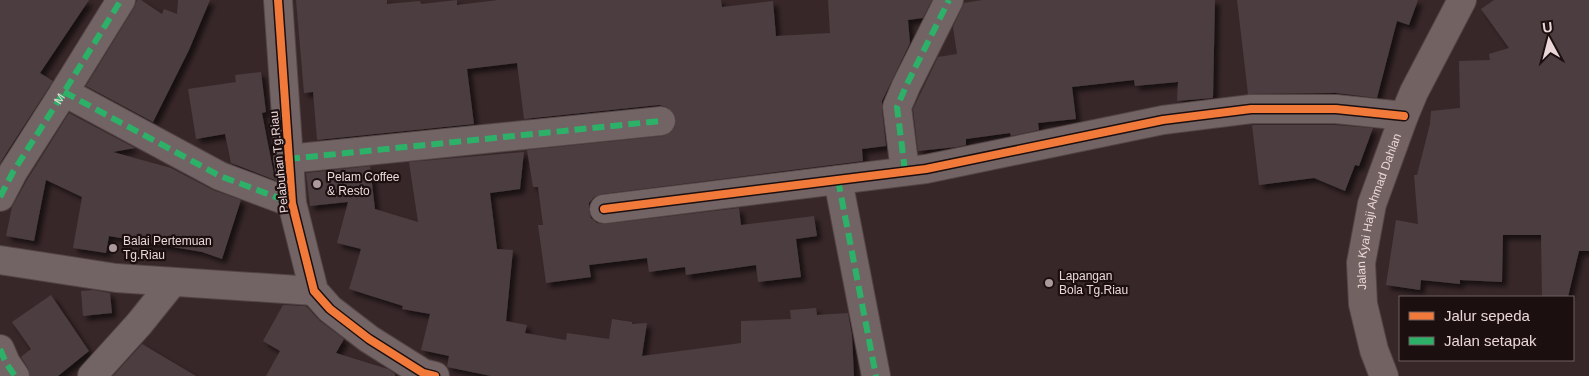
<svg xmlns="http://www.w3.org/2000/svg" width="1589" height="376" font-family="Helvetica,sans-serif">
  <defs>
    <filter id="shadow"><feDropShadow dx="4.5" dy="4.5" stdDeviation="2.5" flood-color="#0009"/></filter>
  </defs>
  <rect width="100%" height="100%" fill="#382729"/>
  <!-- building -->
  <g fill="#4b3d40" filter="url(#shadow)">
    <path d="M0,0H89L40,73L53,81L0,163Z"/>
    <path d="M137,0H141L162,14L164,9L177,14L178,0H210L189,50L153,122L86,86L134,8Z"/>
    <path d="M296,0H387V4L420,1L421,4L457,0V5L498,0H721L722,7L773,1L776,36L830,33L828,0H932L923,18L908,20L910,43L882,101V109L886,146L862,149L863,161L602,194L594,197L589,203V211L591,218L597,223L605,224L739,208L741,225L814,216L817,236L796,239L801,277L758,282L756,265L686,275L685,267L649,272L647,258L589,265L591,277L546,283L538,225H543L538,187H533L527,150L663,136L670,133L675,127L676,119L673,112L667,107L659,105L524,119L517,63L467,69L474,124L317,140L313,92L304,93Z"/>
    <path d="M982,0H1215L1213,98L1177,101L1178,82L1135,86L1134,80L1072,87L1076,119L1038,123L1039,130L1011,136L1010,133L966,139V145L957,147L918,151L913,109L938,57L957,54L953,27L964,3Z"/>
    <path d="M1237,0H1418L1409,25L1397,21L1377,98L1336,93L1248,94Z"/>
    <path d="M1494,0H1589V251H1579L1568,297H1542L1541,235H1503L1502,282L1460,280V284L1421,280L1420,290L1386,285L1396,220L1418,224L1414,175H1417L1430,124L1431,111L1460,108L1459,61L1490,60L1489,54L1509,48L1481,9Z"/>
    <path d="M261,72L266,112L262,113L275,180L231,163L225,134L196,139L188,89L236,82L235,75Z"/>
    <path d="M69,113L135,148L113,152L171,168L213,190L241,200L222,259L202,252L109,236L106,253L73,248L82,197L46,180L34,241L6,236L12,207L27,180Z"/>
    <path d="M1252,125H1335L1373,128L1359,166L1355,165L1345,191L1314,178L1259,185Z"/>
    <path d="M524,152L520,189L490,193L497,249L513,250L506,321L527,325L525,333L566,340L567,333L609,339L612,319L632,322V324L647,323L642,356L741,343V321L791,319L790,310L816,308L817,315L848,313L852,335L854,376H491L447,367L449,356L421,350L430,314L402,309L403,306L349,289L361,249L337,243L348,202L310,206L306,173L370,166L375,209L418,222L409,162Z"/>
    <path d="M93,290L110,293L112,313L83,316L81,291Z"/>
    <path d="M51,295L89,351L58,376H30L28,368L21,357L31,349L12,322Z"/>
    <path d="M283,305L305,306L308,308L320,321L344,339L336,353L388,369L395,374V376H266L280,351L263,341Z"/>
    <path d="M142,344L196,376H113Z"/>
  </g>
  <g fill="none" stroke-linecap="round" stroke-linejoin="round">
    <!-- minor casing -->
    <g stroke="#534445" stroke-width="30">
      <g id="minor">
        <path d="M278,0L292,203L314,291L330,309L369,339L423,373L435,376"/>
        <path d="M64,92L220,176L292,203"/>
        <path d="M288,159L661,121"/>
        <path d="M905,171L897,107L906,86L949,0"/>
        <path d="M838,180L876,376"/>
        <path d="M0,197L13,172L64,92L121,0"/>
        <path d="M604,209L926,169L1163,120L1251,109H1336L1404,116"/>
        <path d="M0,260L116,278L314,291"/>
        <path d="M0,349L6,363L15,376"/>
        <path d="M92,376L139,324L172,283"/>
      </g>
    </g>
    <!-- major casing -->
    <g stroke="#534445" stroke-width="30">
      <g id="major">
        <path id="s1" d="M1384,376L1374,350L1363,304L1361,263L1372,204L1404,116L1414,92L1462,0"/>
      </g>
    </g>
    <!-- minor -->
    <use href="#minor" stroke="#726365" stroke-width="28"/>
    <!-- major -->
    <use href="#major" stroke="#736262" stroke-width="28"/>
    <!-- quiet -->
    <g stroke="#2db169" stroke-width="6" stroke-dasharray="12 6" stroke-linecap="butt">
      <path d="M64,92L220,176L292,203"/>
      <path d="M288,159L661,121"/>
      <path d="M905,171L897,107L906,86L949,0"/>
      <path d="M838,180L876,376"/>
      <path id="s2" d="M0,197L13,172L64,92L121,0"/>
      <path d="M0,349L6,363L15,376"/>
    </g>
    <!-- cycleway casing -->
    <g stroke="#1c0f10" stroke-width="11">
      <g id="cycleway">
        <path d="M278,0L292,203L314,291L330,309L369,339L423,373L435,376"/>
        <path d="M604,209L926,169L1163,120L1251,109H1336L1404,116"/>
      </g>
    </g>
    <!-- cycleway -->
    <use href="#cycleway" stroke="#f17a3a" stroke-width="8"/>
  </g>
  <!-- markers -->
  <g fill="#ac999b" stroke="#1c0f10" stroke-width="2">
    <circle cx="317" cy="184" r="5"/>
    <circle cx="113" cy="248" r="5"/>
    <circle cx="1049" cy="283" r="5"/>
  </g>
  <g text-anchor="middle" stroke-width="4.5" stroke-linejoin="round" paint-order="stroke">
    <!-- street labels -->
    <g font-size="12" fill="#ebd7d8" stroke="#1c0f10">
      <text dy="4" stroke="none"><textPath href="#s2" startOffset="115">M</textPath></text>
      <text transform="translate(279 162) rotate(-96)" y="4">Pelabuhan Tg.Riau</text>
      <text dy="4" stroke="none"><textPath href="#s1" startOffset="170">Jalan Kyai Haji Ahmad Dahlan</textPath></text>
    </g>
    <!-- poi labels -->
    <g font-size="12" fill="#ebd7d8" stroke="#1c0f10" text-anchor="start">
      <text x="327" y="181">Pelam Coffee<tspan x="327" dy="14">&amp; Resto</tspan></text>
      <text x="123" y="245">Balai Pertemuan<tspan x="123" dy="14">Tg.Riau</tspan></text>
      <text x="1059" y="280">Lapangan<tspan x="1059" dy="14">Bola Tg.Riau</tspan></text>
    </g>
  </g>
  <!-- legend -->
  <rect x="1399" y="296" width="175" height="65" fill="#1c0f10" stroke="#6f5f60"/>
  <rect x="1409" y="312" width="25" height="8" fill="#f17a3a" stroke="#6f5f60"/>
  <text x="1444" y="321" font-size="15" fill="#ebd7d8">Jalur sepeda</text>
  <rect x="1409" y="337" width="25" height="8" fill="#2db169" stroke="#6f5f60"/>
  <text x="1444" y="346" font-size="15" fill="#ebd7d8">Jalan setapak</text>
  <!-- north arrow -->
  <g transform="translate(1549 40) rotate(353)" stroke="#1c0f10" stroke-width="4" paint-order="stroke">
  <path d="M0-4L9 19L0 12L-9 19Z" fill="#ebd7d8"/>
  <text y="-8" font-size="14" font-weight="bold" text-anchor="middle" fill="#ebd7d8">U</text>
  </g>
</svg>
